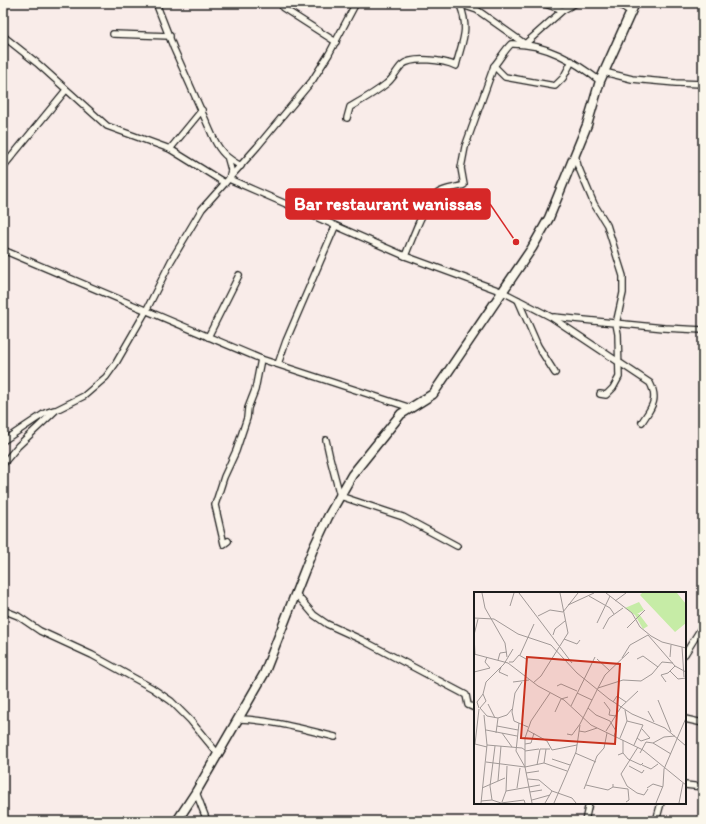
<svg xmlns="http://www.w3.org/2000/svg" width="706" height="824" font-family="Itim,sans-serif">
  <rect width="100%" height="100%" fill="#f9ece9"/>
  <filter id="ink" filterUnits="userSpaceOnUse"><feTurbulence type="fractalNoise" baseFrequency=".025" numOctaves="2"/><feDisplacementMap in="SourceGraphic" scale="8" xChannelSelector="R" yChannelSelector="G"/><feConvolveMatrix kernelMatrix="1 2 1 2 8 2 1 2 1" color-interpolation-filters="sRGB"/></filter>
  <g filter="url(#ink)">
    <g fill="none" stroke-linecap="round" stroke-linejoin="round">
      <!-- minor casing -->
      <g stroke="#1c1c1c" stroke-width="8">
        <g id="minor">
          <path d="M156,3L174,49L214,139C221,153 227,158 241,166"/>
          <path d="M286,3L283,8L336,42"/>
          <path d="M531,3H542L563,10"/>
          <path d="M612,3L620,5L631,12"/>
          <path d="M459,4L477,10L525,44"/>
          <path d="M113,34L170,36"/>
          <path d="M3,36L37,63L107,126L170,149L225,183"/>
          <path d="M525,44L563,10L576,3"/>
          <path d="M494,66L505,77L555,86L563,78L572,61"/>
          <path d="M604,72L632,79L676,83L703,84"/>
          <path d="M347,118L350,107C362,100 375,93 386,84C393,79 396,71 402,65C412,56 444,60 456,66C462,41 470,30 460,5"/>
          <path d="M170,149L202,110"/>
          <path d="M575,155L578,166L594,204L607,225L623,276V293L616,324L618,334L619,377L613,388L606,395L600,394"/>
          <path d="M228,159L231,170L229,179L405,256L503,292L551,317L650,383C659,400 651,408 642,422"/>
          <path d="M3,167L66,90"/>
          <path d="M3,250L261,359L411,408"/>
          <path d="M405,256C412,240 424,203 438,193C445,188 456,188 464,185L461,168L465,147L494,66C500,59 504,51 511,44C545,43 574,61 600,81"/>
          <path d="M518,300L538,346L555,373"/>
          <path d="M554,317L664,328L703,330"/>
          <path d="M208,337L239,275"/>
          <path d="M278,364L286,341L335,227"/>
          <path d="M326,440L330,458L340,496L403,517L457,546"/>
          <path d="M3,441L45,413L54,410"/>
          <path d="M3,464L18,446L56,410L84,396L106,377L116,363L146,311L171,261L202,209L257,147L312,81L329,54L356,3"/>
          <path d="M228,541L224,544L215,505L224,477L236,451L247,418L248,408L255,390L261,359"/>
          <path d="M296,594L314,615L327,624L362,640L466,695L468,705L475,708"/>
          <path d="M3,610L18,616L40,631L92,655L152,688L171,701L190,720L218,754"/>
          <path d="M685,654L703,625"/>
          <path d="M239,719C272,720 303,729 335,737"/>
          <path d="M685,719L703,723"/>
          <path d="M685,785L703,787"/>
          <path d="M196,792L207,821"/>
          <path d="M585,821L589,803"/>
          <path d="M656,821L661,803"/>
        </g>
      </g>
      <!-- secondary casing -->
      <g stroke="#1c1c1c" stroke-width="11">
        <path id="secondary" d="M177,821L196,792L264,674L313,549L328,517L352,475L401,414L433,394L532,248L549,218L587,125L600,81L635,3"/>
      </g>
      <!-- minor -->
      <use href="#minor" stroke="#fbf7ec" stroke-width="5.5"/>
      <!-- secondary -->
      <use href="#secondary" stroke="#fbf7ec" stroke-width="8"/>
    </g>
  </g>
  <!-- overview -->
  <g transform="translate(474 592)">
    <rect width="212" height="212" fill="#f9ece9"/>
    <path d="M168,1H203L212,12V31L201,40L166,3ZM165,10L170,18L163,22H165L174,34L169,37L161,23L151,16Z" fill="#c6eca6"/>
    <path fill="none" stroke="#a19997" stroke-width="1" d="M8,1L11,16L31,51L33,65M45,1L98,71M132,1L158,21L166,35L177,44L188,50L212,56M115,4L136,16L140,22M141,9L152,1M94,13L120,1M36,14L40,1M89,20L104,1M64,24L76,18L89,20M0,26L20,27L44,42L77,53L103,81L135,107L158,122L191,136L212,154M123,31L136,4M153,36L171,18M129,37L135,26L149,16M79,43L81,37L91,29M174,43L201,74L212,80M90,47L103,52L106,48M208,55L210,85M0,62L34,71L64,94L90,108L117,133L169,158L212,193M1,62L0,43L4,27M46,63L60,32M196,65L197,53M148,66L156,53L174,43M123,67L136,79M163,67L169,64L184,75M24,68L26,61L33,60M35,70H39L45,63L52,67M27,75L25,80L34,84M196,79L204,87L212,86M0,80L16,76L11,70L13,65M39,90L55,88M48,90L41,101L38,120L40,129L54,135M192,90L187,83L194,81L201,74M59,91L67,84L94,41L86,1M83,94L87,92L103,99M124,96L131,83L155,60M103,101L118,108M184,108L197,140M130,110L136,118L135,123L142,124M139,110L143,104L152,110M14,112L21,126M97,114L121,65M5,116L3,110L9,102M114,116L122,123L136,129L142,139L140,144M174,119L180,130M81,120L87,107L94,105M24,126L13,124L6,116L12,109L9,102L12,90L30,72L39,57M153,129L169,133L160,153M45,131L42,159L51,175L70,171L93,179M23,134L44,138M12,138L43,144M53,138L73,149L78,158L103,153M105,139L111,140L123,136M132,139L147,115L164,99M22,141L24,126L33,123L38,117M28,141L38,155M93,142L98,143L106,132L124,96L149,88L167,89L178,82L188,70L199,71M146,146L153,129L151,118M163,146L167,149L176,146L168,137M179,151L197,162M1,152L5,117M1,152L13,155M51,152L57,151L60,141M13,153L48,156L51,158M164,155L147,182L153,194L163,201L170,203L174,197M51,159L65,157M101,161L122,170M149,161L154,167L167,173L169,171M166,161L172,150L179,151L190,145L201,144M144,163L149,161V148M78,167L96,173M12,170L51,175M70,171L72,157M63,173L66,157H76M168,173L177,177L184,172M155,174L168,181L170,178M52,181L65,179M54,187L65,188L78,199L98,206L102,211M24,189L27,154M112,193L134,198L139,195V192M139,195L154,197L155,208L152,210M8,196L31,186M43,196L46,176M173,196L179,192L189,195M110,197L123,164L130,156L133,141M32,199L66,193M56,200L68,198M18,208L16,194L21,154M58,208L76,203M7,209L18,208L27,211L50,208L51,211M28,210L32,199L33,174M7,211L13,153L10,123M58,211L51,175V146L57,129L76,101M71,211L78,199M80,211L102,160L106,133M182,211L189,194L190,177L212,126M205,211L209,191"/>
    <path fill="#c8321e" fill-opacity="0.15" stroke="#c8321e" stroke-width="2" d="M53,65L146,72L141,152L47,146Z"/>
    <rect width="212" height="212" fill="none" stroke="#1c1c1c" stroke-width="2"/>
  </g>
  <!-- callouts -->
  <path fill="none" stroke="#d62828" stroke-width="1.5" d="M516 242L490 204"/>
  <circle fill="#d62828" stroke="#fbf7ec" stroke-width="1.5" cx="516" cy="242" r="4"/>
  <rect fill="#d62828" stroke="#d62828" stroke-width="1.5" x="286" y="189" width="204" height="30" rx="4"/>
  <g font-size="18" text-anchor="middle" font-weight="bold" fill="#fff">
    <text x="388" y="210">Bar restaurant wanissas</text>
  </g>
  <!-- margin -->
  <rect width="706" height="824" fill="none" stroke="#fbf7ec" stroke-width="16"/>
  <rect x="8" y="8" width="690" height="808" fill="none" stroke="#1c1c1c" stroke-width="1.5" filter="url(#ink)"/>
</svg>
